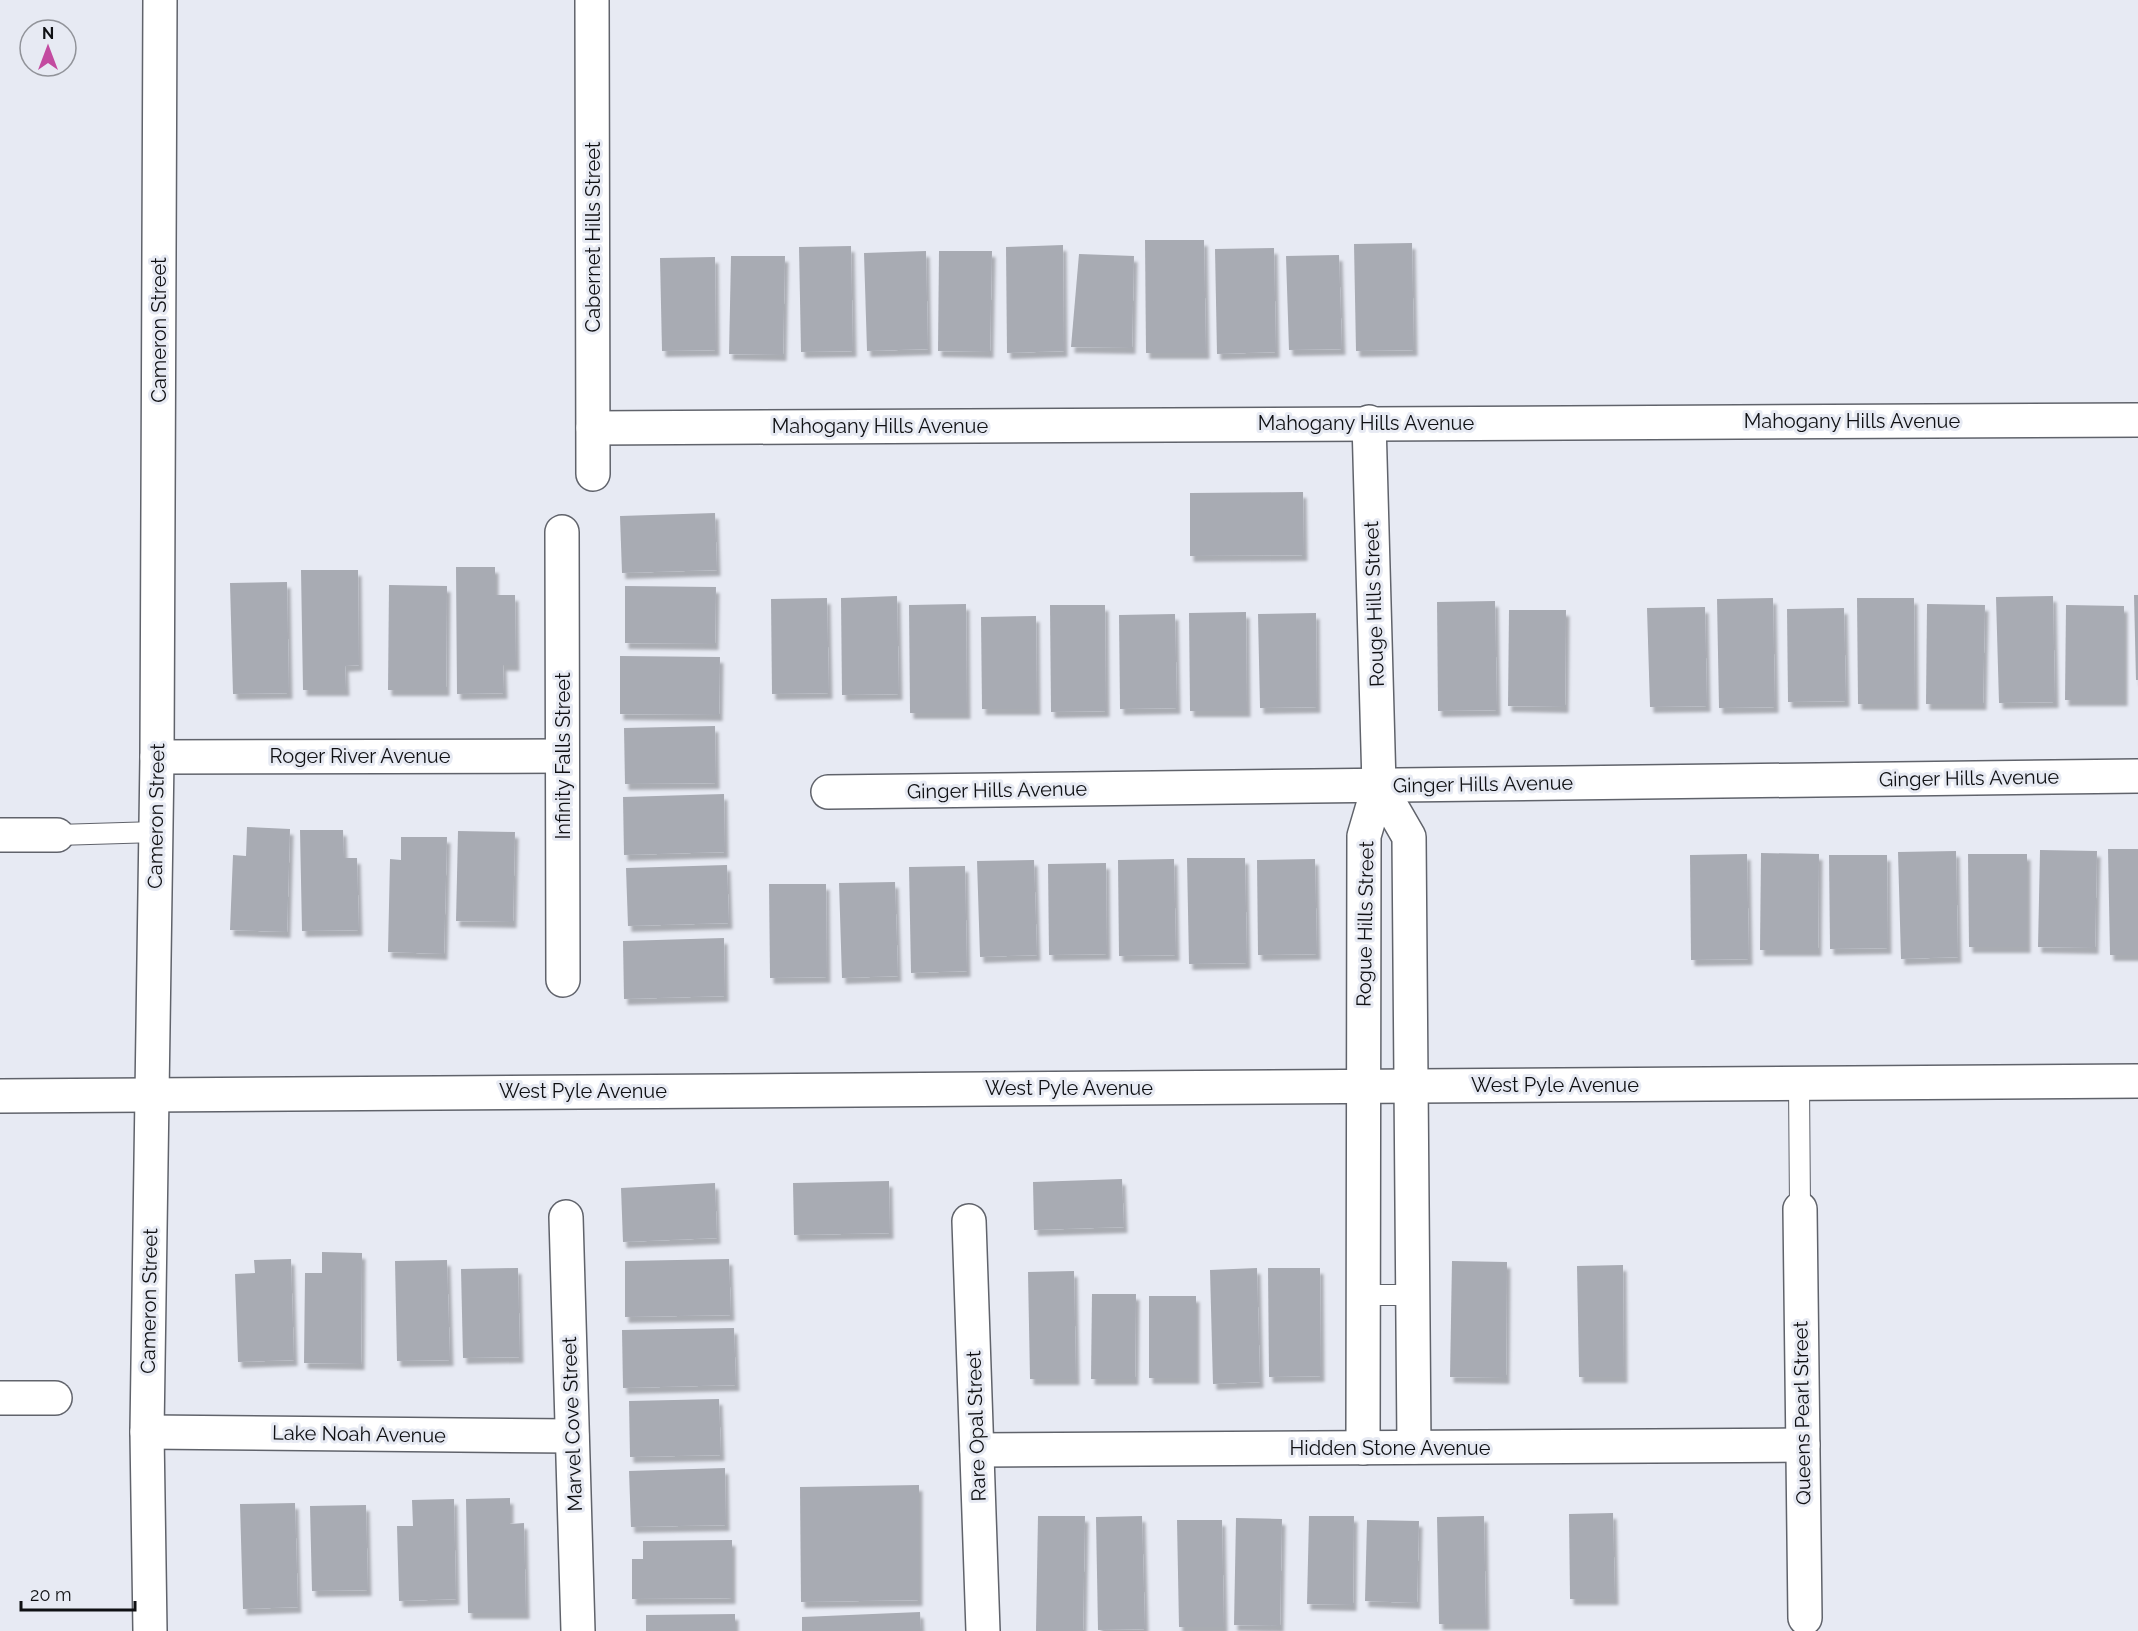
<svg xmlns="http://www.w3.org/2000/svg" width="2138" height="1631" font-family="Raleway,sans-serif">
  <defs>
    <filter id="shadow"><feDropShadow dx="3.5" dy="6" stdDeviation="1.5" flood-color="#0004"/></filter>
  </defs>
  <rect width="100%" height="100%" fill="#e7eaf3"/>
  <!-- building -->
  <g fill="#a8abb3" filter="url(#shadow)">
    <path d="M1145,240H1204L1206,353H1146Z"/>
    <path d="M1412,243L1414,350L1356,351L1354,244Z"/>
    <path d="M1063,245L1064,351L1007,353L1006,247Z"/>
    <path d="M851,246L853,351L801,352L799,247Z"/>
    <path d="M1274,248L1276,352L1217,354L1215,249Z"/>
    <path d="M926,251L928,349L867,351L864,253Z"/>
    <path d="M939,251H992L990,352L938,351Z"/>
    <path d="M1079,254L1134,256L1132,348L1071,347Z"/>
    <path d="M1339,255L1342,349L1289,350L1286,256Z"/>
    <path d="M731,256H785L783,355L729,354Z"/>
    <path d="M715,257L716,350L662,351L660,258Z"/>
    <path d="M1303,492L1304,555L1190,556V493Z"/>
    <path d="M715,513L717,570L622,573L620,516Z"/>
    <path d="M456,567H495V595H515L516,665H503L504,693L457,694Z"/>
    <path d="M301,570H358L359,665L345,666L346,690H303Z"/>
    <path d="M287,582L289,693L233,694L230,583Z"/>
    <path d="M389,585L447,586L446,690H388Z"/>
    <path d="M625,586L716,587L715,644L625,643Z"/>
    <path d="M2134,595H2138V680H2136Z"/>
    <path d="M897,596L899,694L842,695L841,598Z"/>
    <path d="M2053,596L2055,702L1999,703L1996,597Z"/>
    <path d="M827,598L829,693L772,694L771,599Z"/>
    <path d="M1773,598L1775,707L1719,708L1717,599Z"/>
    <path d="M1857,598H1914L1915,704H1858Z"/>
    <path d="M1495,601L1497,710L1438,711L1437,602Z"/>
    <path d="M966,604L967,713H910L909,605Z"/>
    <path d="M1927,604L1985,605L1983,704H1926Z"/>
    <path d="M1050,605H1105L1106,711L1051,712Z"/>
    <path d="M2066,605L2124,606V700H2065Z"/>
    <path d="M1705,607L1707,706L1650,707L1647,608Z"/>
    <path d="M1844,608L1846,701L1788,702L1787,609Z"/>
    <path d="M1509,610H1566L1565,707L1508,706Z"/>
    <path d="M1246,612L1247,711H1190L1189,613Z"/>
    <path d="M1316,613L1317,707L1260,708L1258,614Z"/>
    <path d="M1175,614L1177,708L1120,709L1119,615Z"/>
    <path d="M1036,616L1037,709H982L981,617Z"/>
    <path d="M620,656L720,657L719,715L620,714Z"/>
    <path d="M715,726L716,783L625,784L624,728Z"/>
    <path d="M724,794L725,852L624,855L623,797Z"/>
    <path d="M247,827L290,829L287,932L230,930L233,855L246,856Z"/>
    <path d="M300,830H343L344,858H357L359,930L302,931Z"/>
    <path d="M458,831L515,832L513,922L456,921Z"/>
    <path d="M401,837H447L444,954L388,952L390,859L401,860Z"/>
    <path d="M2108,849H2138V955H2110Z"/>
    <path d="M2040,850L2097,851L2095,948L2038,947Z"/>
    <path d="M1956,851L1958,957L1901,959L1898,852Z"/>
    <path d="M1761,853L1819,854L1818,950H1760Z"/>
    <path d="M1747,854L1749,959L1691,960L1690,855Z"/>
    <path d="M1968,854H2027V947H1969Z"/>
    <path d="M1829,855H1887L1888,948L1830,949Z"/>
    <path d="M1187,858H1245L1247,963L1189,964Z"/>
    <path d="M1174,859L1176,955L1119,956L1118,860Z"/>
    <path d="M1315,859L1317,954L1258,955L1257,860Z"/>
    <path d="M1034,860L1037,955L980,957L977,861Z"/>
    <path d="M1106,863L1107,954L1049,955L1048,864Z"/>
    <path d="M727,865L729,923L628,926L626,868Z"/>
    <path d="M965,866L967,971L911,973L909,867Z"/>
    <path d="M895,882L898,976L842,978L839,883Z"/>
    <path d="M769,884H826L827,977L770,978Z"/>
    <path d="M724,938L725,996L624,999L623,941Z"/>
    <path d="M1122,1179L1124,1227L1034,1230L1033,1182Z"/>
    <path d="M889,1181L890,1233L794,1235L793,1183Z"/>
    <path d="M715,1183L717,1238L623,1242L621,1188Z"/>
    <path d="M322,1252L362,1253L361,1364L304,1363L305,1273H322Z"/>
    <path d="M291,1259L294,1360L238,1362L235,1274L255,1273L254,1260Z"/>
    <path d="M729,1259L731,1315L625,1317V1261Z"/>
    <path d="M447,1260L450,1360L397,1361L395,1261Z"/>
    <path d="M1452,1261L1507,1262L1506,1378L1450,1377Z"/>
    <path d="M1623,1265L1624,1377H1579L1577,1266Z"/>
    <path d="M518,1268L520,1357L463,1358L461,1269Z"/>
    <path d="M1257,1268L1260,1382L1213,1384L1210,1270Z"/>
    <path d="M1268,1268H1320L1321,1376L1269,1377Z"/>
    <path d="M1074,1271L1076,1379H1030L1028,1272Z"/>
    <path d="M1092,1294H1136L1135,1379H1091Z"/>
    <rect x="1149" y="1296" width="47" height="82"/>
    <path d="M734,1328L736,1385L623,1388L622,1330Z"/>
    <path d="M719,1399L721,1455L630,1457L629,1401Z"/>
    <path d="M725,1468L726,1525L631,1527L629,1471Z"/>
    <path d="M919,1485V1600L801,1602L800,1487Z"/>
    <path d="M510,1498V1524L524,1523L526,1613H468L466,1499Z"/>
    <path d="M454,1499L456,1599L399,1601L397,1526H413L412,1500Z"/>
    <path d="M295,1503L298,1607L243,1609L240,1504Z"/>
    <path d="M366,1505L368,1590L312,1591L310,1506Z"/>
    <path d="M1613,1513L1615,1599H1570L1569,1514Z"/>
    <path d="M1038,1516H1085L1083,1631H1036Z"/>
    <path d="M1142,1516L1145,1629L1098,1630L1096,1517Z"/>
    <path d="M1309,1516H1354L1353,1605L1307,1604Z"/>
    <path d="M1484,1516L1486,1624H1439L1437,1517Z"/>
    <path d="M1236,1518L1282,1519L1280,1626L1234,1625Z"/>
    <path d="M1177,1520H1222L1224,1627H1179Z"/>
    <path d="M1367,1520L1419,1521L1417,1603L1365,1601Z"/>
    <path d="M732,1540V1598L632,1599V1559H643V1541Z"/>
    <path d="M920,1612L921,1631H802V1617Z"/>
    <path d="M735,1614V1631H646V1615Z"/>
  </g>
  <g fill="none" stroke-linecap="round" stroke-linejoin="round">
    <!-- lane casing -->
    <g stroke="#60636b" stroke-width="22">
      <g id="lane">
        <path d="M57,835L156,832"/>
        <path d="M1799,1083L1800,1209"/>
        <path d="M1363,1295H1413"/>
      </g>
    </g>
    <!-- street casing -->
    <g stroke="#60636b" stroke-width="36">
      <g id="street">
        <path d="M592,0L593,474"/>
        <path d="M593,428L2138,420"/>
        <path d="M562,532L563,980"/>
        <path d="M157,757L562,756"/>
        <path d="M1379,785L1409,837L1414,1447"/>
        <path d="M828,792L2138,776"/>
        <path d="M0,835H57"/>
        <path d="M1800,1209L1805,1618"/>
        <path d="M566,1217L578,1631"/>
        <path d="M969,1221L983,1631"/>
        <path d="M0,1398H55"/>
        <path d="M147,1432L572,1436"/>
        <path d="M1363,1448L1364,836L1379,785L1369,422"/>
        <path d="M977,1450L1803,1445"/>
        <path d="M150,1631L147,1432L157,757L160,0"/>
      </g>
    </g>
    <!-- secondary casing -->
    <g stroke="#60636b" stroke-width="36">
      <path id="secondary" d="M0,1096L2138,1081"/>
    </g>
    <!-- lane -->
    <use href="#lane" stroke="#fff" stroke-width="20"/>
    <!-- street -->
    <use href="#street" stroke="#fff" stroke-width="33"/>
    <!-- secondary -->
    <use href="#secondary" stroke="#fff" stroke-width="33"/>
  </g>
  <g text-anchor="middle" stroke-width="6" stroke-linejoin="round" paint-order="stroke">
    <!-- street labels -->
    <g font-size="20" fill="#0f1013" stroke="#e7eaf3">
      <text transform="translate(593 237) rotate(-90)" y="7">Cabernet Hills Street</text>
      <text transform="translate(159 330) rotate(-90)" y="7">Cameron Street</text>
      <text x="1852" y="428">Mahogany Hills Avenue</text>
      <text x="1366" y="430">Mahogany Hills Avenue</text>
      <text x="880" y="433">Mahogany Hills Avenue</text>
      <text transform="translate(1374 604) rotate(-92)" y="7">Rouge Hills Street</text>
      <text x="360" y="763">Roger River Avenue</text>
      <text transform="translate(563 756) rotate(-90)" y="7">Infinity Falls Street</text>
      <text transform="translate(1969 778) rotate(-1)" y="7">Ginger Hills Avenue</text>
      <text transform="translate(1483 784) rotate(-1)" y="7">Ginger Hills Avenue</text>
      <text transform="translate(997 790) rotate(-1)" y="7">Ginger Hills Avenue</text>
      <text transform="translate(156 816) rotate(-89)" y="7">Cameron Street</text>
      <text transform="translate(1365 924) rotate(-89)" y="7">Rogue Hills Street</text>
      <text x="1555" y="1092">West Pyle Avenue</text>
      <text x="1069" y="1095">West Pyle Avenue</text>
      <text x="583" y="1098">West Pyle Avenue</text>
      <text transform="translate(149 1301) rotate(-89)" y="7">Cameron Street</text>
      <text transform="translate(1802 1413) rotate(-91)" y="7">Queens Pearl Street</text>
      <text transform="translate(572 1424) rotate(-92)" y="7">Marvel Cove Street</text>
      <text transform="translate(976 1426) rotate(-92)" y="7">Rare Opal Street</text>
      <text transform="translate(359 1434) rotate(1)" y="7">Lake Noah Avenue</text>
      <text x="1390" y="1455">Hidden Stone Avenue</text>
    </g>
  </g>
  <!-- north arrow -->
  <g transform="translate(48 48)"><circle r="28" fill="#e7eaf3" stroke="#919399" stroke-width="1.5"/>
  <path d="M0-4.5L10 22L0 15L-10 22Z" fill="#c34ba0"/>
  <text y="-9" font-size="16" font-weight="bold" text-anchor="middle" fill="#0f1013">N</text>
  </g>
  <!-- scale -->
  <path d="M21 1601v9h114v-9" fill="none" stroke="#0f1013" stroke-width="3"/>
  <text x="30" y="1601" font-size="18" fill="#0f1013" stroke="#e7eaf3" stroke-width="4.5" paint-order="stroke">20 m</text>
</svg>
